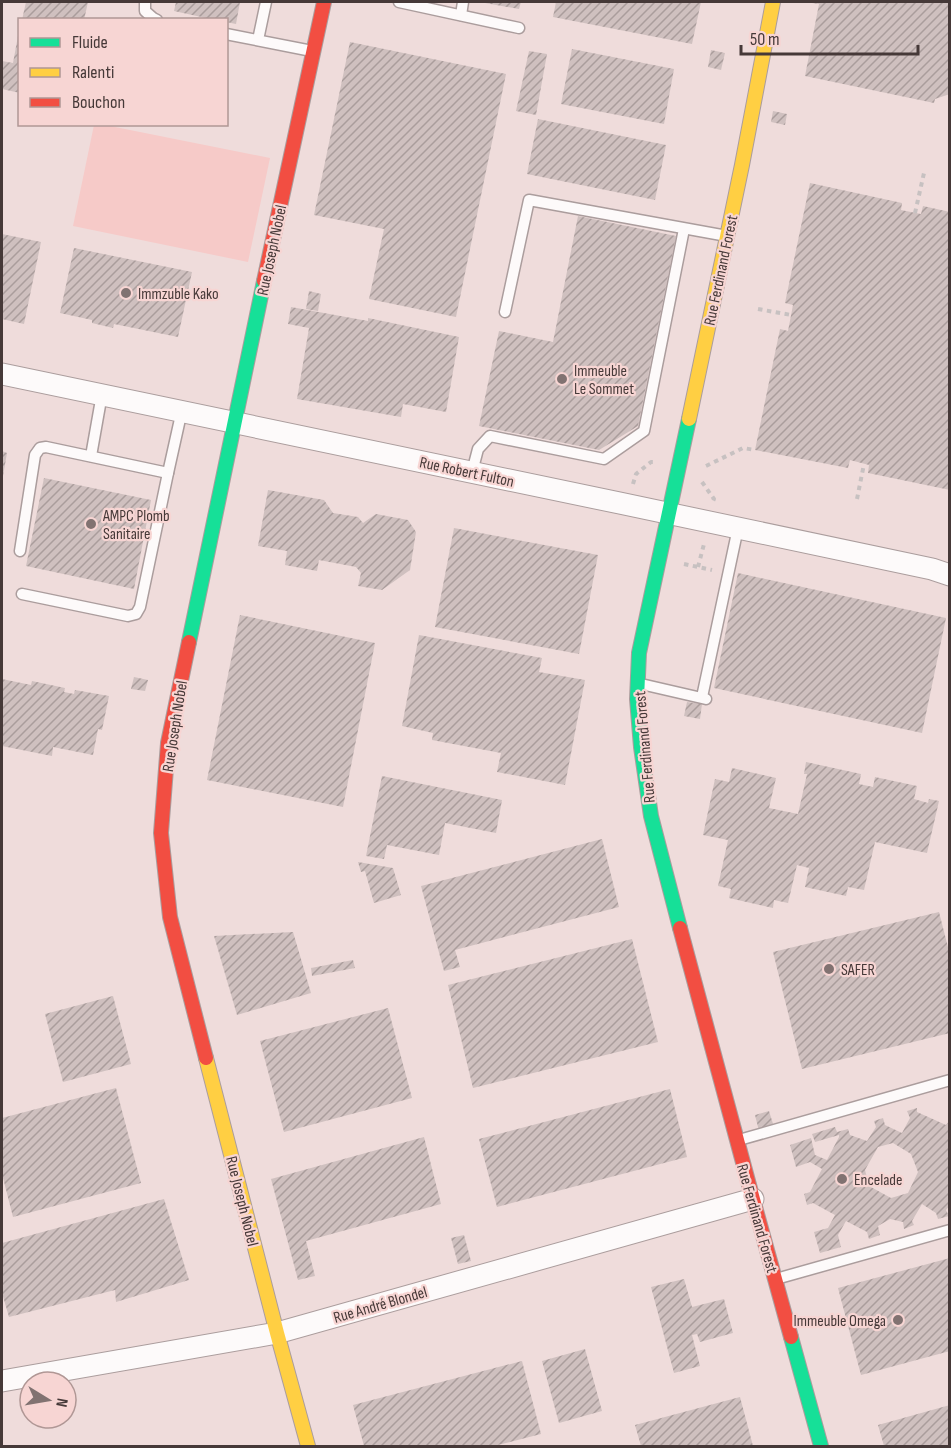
<svg xmlns="http://www.w3.org/2000/svg" width="951" height="1448" font-family="'Sofia Sans Condensed',sans-serif">
  <defs>
    <pattern id="building-hatch" width="6" height="6" patternUnits="userSpaceOnUse" patternTransform="scale(1.5)"><rect width="6" height="6" fill="#cfc0bf"/><path d="M-1 1l2-2M0 6l6-6M5 7l2-2" fill="none" stroke="#aa9d9c"/></pattern>
  </defs>
  <rect width="100%" height="100%" fill="#efdcdb"/>
  <!-- grass -->
  <path fill="#f6cac8" d="M94,125H105L270,158L248,262L73,226Z"/>
  <!-- building -->
  <g fill="url(#building-hatch)" fill-rule="evenodd">
    <path d="M26,2H88L84,20H22Z"/>
    <path d="M176,2H240L236,24L226,22V20H215L174,11Z"/>
    <path d="M485,2H521L519,9L485,3Z"/>
    <path d="M556,2H701L692,44L553,17Z"/>
    <path d="M812,2H950V94L935,99L934,103L805,76L819,4L812,3Z"/>
    <path d="M18,36H20V93L2,89V61L13,63Z"/>
    <path d="M350,42L506,74L456,317L369,299L384,229L314,215Z"/>
    <path d="M572,49L674,69L664,124L561,104Z"/>
    <path d="M711,50L725,53L721,70L708,67Z"/>
    <path d="M529,51L547,54L536,115L516,111Z"/>
    <path d="M773,111L787,114L785,125L771,122Z"/>
    <path d="M538,119L666,145L655,200L527,174Z"/>
    <path d="M810,183L902,203L901,210L921,214L923,206L950,212V490L868,473L869,465L850,460L848,468L755,450L780,329L788,331L793,305L785,303Z"/>
    <path d="M578,216L676,236L638,426L599,450L479,426L499,331L553,342Z"/>
    <path d="M2,234L41,242L24,324L2,319Z"/>
    <path d="M74,248L192,272L178,337L114,324L113,328L92,323V320L60,313Z"/>
    <path d="M309,291L321,294L318,311L306,309Z"/>
    <path d="M291,307L368,321V318L459,337L446,412L403,404L401,417L297,399L309,328L288,324Z"/>
    <path d="M2,451L7,453L3,476H2Z"/>
    <path d="M44,478L151,500L134,589L26,566Z"/>
    <path d="M268,490L324,500L333,513L358,517L363,523L376,514L408,520L416,532L410,570L382,590L358,586L361,573L356,567L319,560L317,571L285,565L287,551L258,546Z"/>
    <path d="M454,528L598,555L579,654L435,627Z"/>
    <path d="M738,573L946,618L922,733L714,688Z"/>
    <path d="M240,615L375,643L343,807L207,780Z"/>
    <path d="M419,635L542,658L539,672L585,680L565,785L497,772L501,753L432,740L433,733L402,726Z"/>
    <path d="M134,677L148,680L145,691L131,689Z"/>
    <path d="M2,679L31,685L32,681L65,688L64,692L74,694L75,690L109,696L102,730L98,729L93,755L53,747L52,756L2,746Z"/>
    <path d="M687,702L702,704L700,719L684,716Z"/>
    <path d="M806,762L861,774L859,784L873,787L875,777L917,786L914,799L928,803L929,799L939,801L927,853L875,842L864,890L848,887L846,896L805,887L809,868L797,865L788,903L774,900L773,908L729,898L731,889L718,886L728,840L703,835L715,779L729,782L732,768L776,778L769,808L798,814L807,774H804Z"/>
    <path d="M382,776L502,800L496,833L445,823L439,855L387,845L384,859L366,856Z"/>
    <path d="M602,839L619,907L455,950L460,967L444,971L421,886Z"/>
    <path d="M358,862L393,868L401,895L374,903L365,871L361,872Z"/>
    <path d="M939,912L950,955V1033L802,1069L773,952Z"/>
    <path d="M293,932L311,993L237,1015L214,936Z"/>
    <path d="M632,939L658,1042L473,1088L448,985Z"/>
    <path d="M353,960L355,968L312,976L311,968Z"/>
    <path d="M113,996L131,1064L63,1082L45,1014Z"/>
    <path d="M388,1008L412,1098L284,1132L260,1041Z"/>
    <path d="M116,1088L141,1183L13,1217L2,1174V1118Z"/>
    <path d="M670,1089L687,1157L497,1207L479,1139Z"/>
    <path d="M917,1108V1112L946,1125L950,1120V1205L946,1210L949,1216L938,1219L936,1213L922,1204L912,1221L914,1225L904,1229L903,1222L890,1219L878,1226L880,1235L869,1239L867,1232L846,1221L838,1235L841,1247L820,1253L814,1232L828,1228L835,1215L813,1203L807,1205L804,1194L810,1192L822,1169L810,1162L796,1167L790,1145L811,1138L815,1155L827,1160L839,1137V1135L815,1142L812,1134L835,1127L837,1132L848,1129L850,1135L867,1141L876,1127L874,1121L883,1118L885,1125L902,1133L910,1118L907,1111ZM893,1143L911,1154L918,1172L908,1193L891,1198L869,1186L865,1170L878,1147Z"/>
    <path d="M769,1111L774,1127L759,1131L755,1115Z"/>
    <path d="M424,1137L441,1204L306,1241L315,1276L298,1280L271,1179Z"/>
    <path d="M164,1199L189,1280L116,1302L115,1290L9,1317L2,1293V1243Z"/>
    <path d="M464,1235L471,1261L458,1264L451,1238Z"/>
    <path d="M950,1258V1351L861,1375L838,1288Z"/>
    <path d="M684,1279L692,1307L724,1299L733,1333L700,1342L697,1334L692,1335L700,1366L674,1373L651,1287Z"/>
    <path d="M585,1349L602,1411L559,1423L542,1361Z"/>
    <path d="M522,1361L541,1434L494,1446H364L353,1405Z"/>
    <path d="M740,1397L753,1446H641L635,1425Z"/>
    <path d="M950,1405V1446H884L878,1425Z"/>
  </g>
  <g fill="none" stroke-linecap="round" stroke-linejoin="round">
    <!-- lane casing -->
    <g stroke="#ab9d9d" stroke-width="13">
      <g id="lane">
        <path d="M145,2V11L153,18L157,20"/>
        <path d="M399,2L519,28"/>
        <path d="M461,15L463,2"/>
        <path d="M226,34L312,51"/>
        <path d="M258,40L266,2"/>
        <path d="M505,312L529,200L727,236"/>
        <path d="M91,456L102,394"/>
        <path d="M472,472L478,449L490,436L604,459L644,431L684,229"/>
        <path d="M20,551L35,455L40,448L46,447L168,473L182,410"/>
        <path d="M22,594L128,616L136,614L140,607L168,473"/>
        <path d="M641,684L706,699"/>
        <path d="M702,697L738,528"/>
        <path d="M739,1140L950,1080"/>
        <path d="M776,1279L950,1230"/>
      </g>
    </g>
    <!-- street casing -->
    <g stroke="#ab9d9d" stroke-width="23">
      <g id="street">
        <path d="M2,374C312,437 622,504 932,569L950,575"/>
        <path d="M2,1381L277,1333L753,1199"/>
      </g>
    </g>
    <!-- fast casing -->
    <g stroke="#ab9d9d" stroke-width="16">
      <g id="fast">
        <path d="M189,642L264,281"/>
        <path d="M680,928L651,816L641,747L637,699L639,653L689,419"/>
        <path d="M791,1337L821,1446"/>
      </g>
    </g>
    <!-- slow casing -->
    <g stroke="#ab9d9d" stroke-width="16">
      <g id="slow">
        <path d="M689,419L742,165L773,2"/>
        <path d="M206,1058L277,1333L308,1446"/>
      </g>
    </g>
    <!-- jam casing -->
    <g stroke="#ab9d9d" stroke-width="16">
      <g id="jam">
        <path d="M264,281L324,2"/>
        <path d="M189,642L168,743L161,833L170,917L206,1058"/>
        <path d="M680,928C716,1064 753,1201 791,1337"/>
      </g>
    </g>
    <!-- path -->
    <g stroke="#c7c1c1" stroke-width="4" stroke-dasharray="4.5 4.5" stroke-linecap="butt">
      <path d="M915,213L924,173"/>
      <path d="M758,309L791,315"/>
      <path d="M706,466L743,448L755,450"/>
      <path d="M702,482L714,499L713,501"/>
      <path d="M633,484L636,474L651,462H653"/>
      <path d="M857,499L864,464"/>
      <path d="M684,564L712,570"/>
      <path d="M698,567L704,544"/>
    </g>
    <!-- lane -->
    <use href="#lane" stroke="#fdfafa" stroke-width="10"/>
    <!-- street -->
    <use href="#street" stroke="#fdfafa" stroke-width="21"/>
    <!-- fast -->
    <use href="#fast" stroke="#16e098" stroke-width="14"/>
    <!-- slow -->
    <use href="#slow" stroke="#ffcf43" stroke-width="14"/>
    <!-- jam -->
    <use href="#jam" stroke="#f24e42" stroke-width="14"/>
  </g>
  <!-- markers -->
  <g fill="#817271" stroke="#f7d5d3" stroke-width="2">
    <circle cx="126" cy="293" r="6"/>
    <circle cx="562" cy="379" r="6"/>
    <circle cx="91" cy="524" r="6"/>
    <circle cx="829" cy="969" r="6"/>
    <circle cx="842" cy="1179" r="6"/>
    <circle cx="898" cy="1320" r="6"/>
  </g>
  <g text-anchor="middle" stroke-width="4.5" stroke-linejoin="round" paint-order="stroke">
    <!-- street labels -->
    <g font-size="16" fill="#463938" stroke="#f7d5d3">
      <text transform="translate(271 250) rotate(-78)" y="6">Rue Joseph Nobel</text>
      <text transform="translate(720 270) rotate(-78)" y="6">Rue Ferdinand Forest</text>
      <text transform="translate(467 471) rotate(12)" y="6">Rue Robert Fulton</text>
      <text transform="translate(174 726) rotate(-81)" y="6">Rue Joseph Nobel</text>
      <text transform="translate(644 747) rotate(-95)" y="6">Rue Ferdinand Forest</text>
      <text transform="translate(243 1201) rotate(76)" y="6">Rue Joseph Nobel</text>
      <text transform="translate(758 1218) rotate(74)" y="6">Rue Ferdinand Forest</text>
      <text transform="translate(380 1304) rotate(-16)" y="6">Rue André Blondel</text>
    </g>
    <!-- poi labels -->
    <g font-size="16" fill="#463938" stroke="#f7d5d3" text-anchor="start">
      <text x="138" y="299">Immzuble Kako</text>
      <text x="574" y="376">Immeuble<tspan x="574" dy="18">Le Sommet</tspan></text>
      <text x="103" y="521">AMPC Plomb<tspan x="103" dy="18">Sanitaire</tspan></text>
      <text x="841" y="975">SAFER</text>
      <text x="854" y="1185">Encelade</text>
      <text x="886" y="1326" text-anchor="end">Immeuble Omega</text>
    </g>
  </g>
  <!-- border -->
  <rect width="951" height="1448" fill="none" stroke="#463938" stroke-width="6"/>
  <!-- legend -->
  <rect x="18" y="18" width="210" height="108" fill="#f7d5d3" stroke="#b09795" stroke-width="1.5"/>
  <rect x="30" y="38" width="30" height="9" fill="#16e098" stroke="#b09795" stroke-width="1.5"/>
  <text x="72" y="48" font-size="18" fill="#463938">Fluide</text>
  <rect x="30" y="68" width="30" height="9" fill="#ffcf43" stroke="#b09795" stroke-width="1.5"/>
  <text x="72" y="78" font-size="18" fill="#463938">Ralenti</text>
  <rect x="30" y="98" width="30" height="9" fill="#f24e42" stroke="#b09795" stroke-width="1.5"/>
  <text x="72" y="108" font-size="18" fill="#463938">Bouchon</text>
  <!-- north arrow -->
  <g transform="translate(48 1400) rotate(101)"><circle r="28" fill="#f7d5d3" stroke="#b09795" stroke-width="1.5"/>
  <path d="M0-4.5L10 22L0 15L-10 22Z" fill="#817271"/>
  <text y="-9" font-size="16" font-weight="bold" text-anchor="middle" fill="#463938">N</text>
  </g>
  <!-- scale -->
  <path d="M741 45v9h177v-9" fill="none" stroke="#463938" stroke-width="3"/>
  <text x="750" y="45" font-size="18" fill="#463938" stroke="#f7d5d3" stroke-width="4.5" paint-order="stroke">50 m</text>
</svg>
